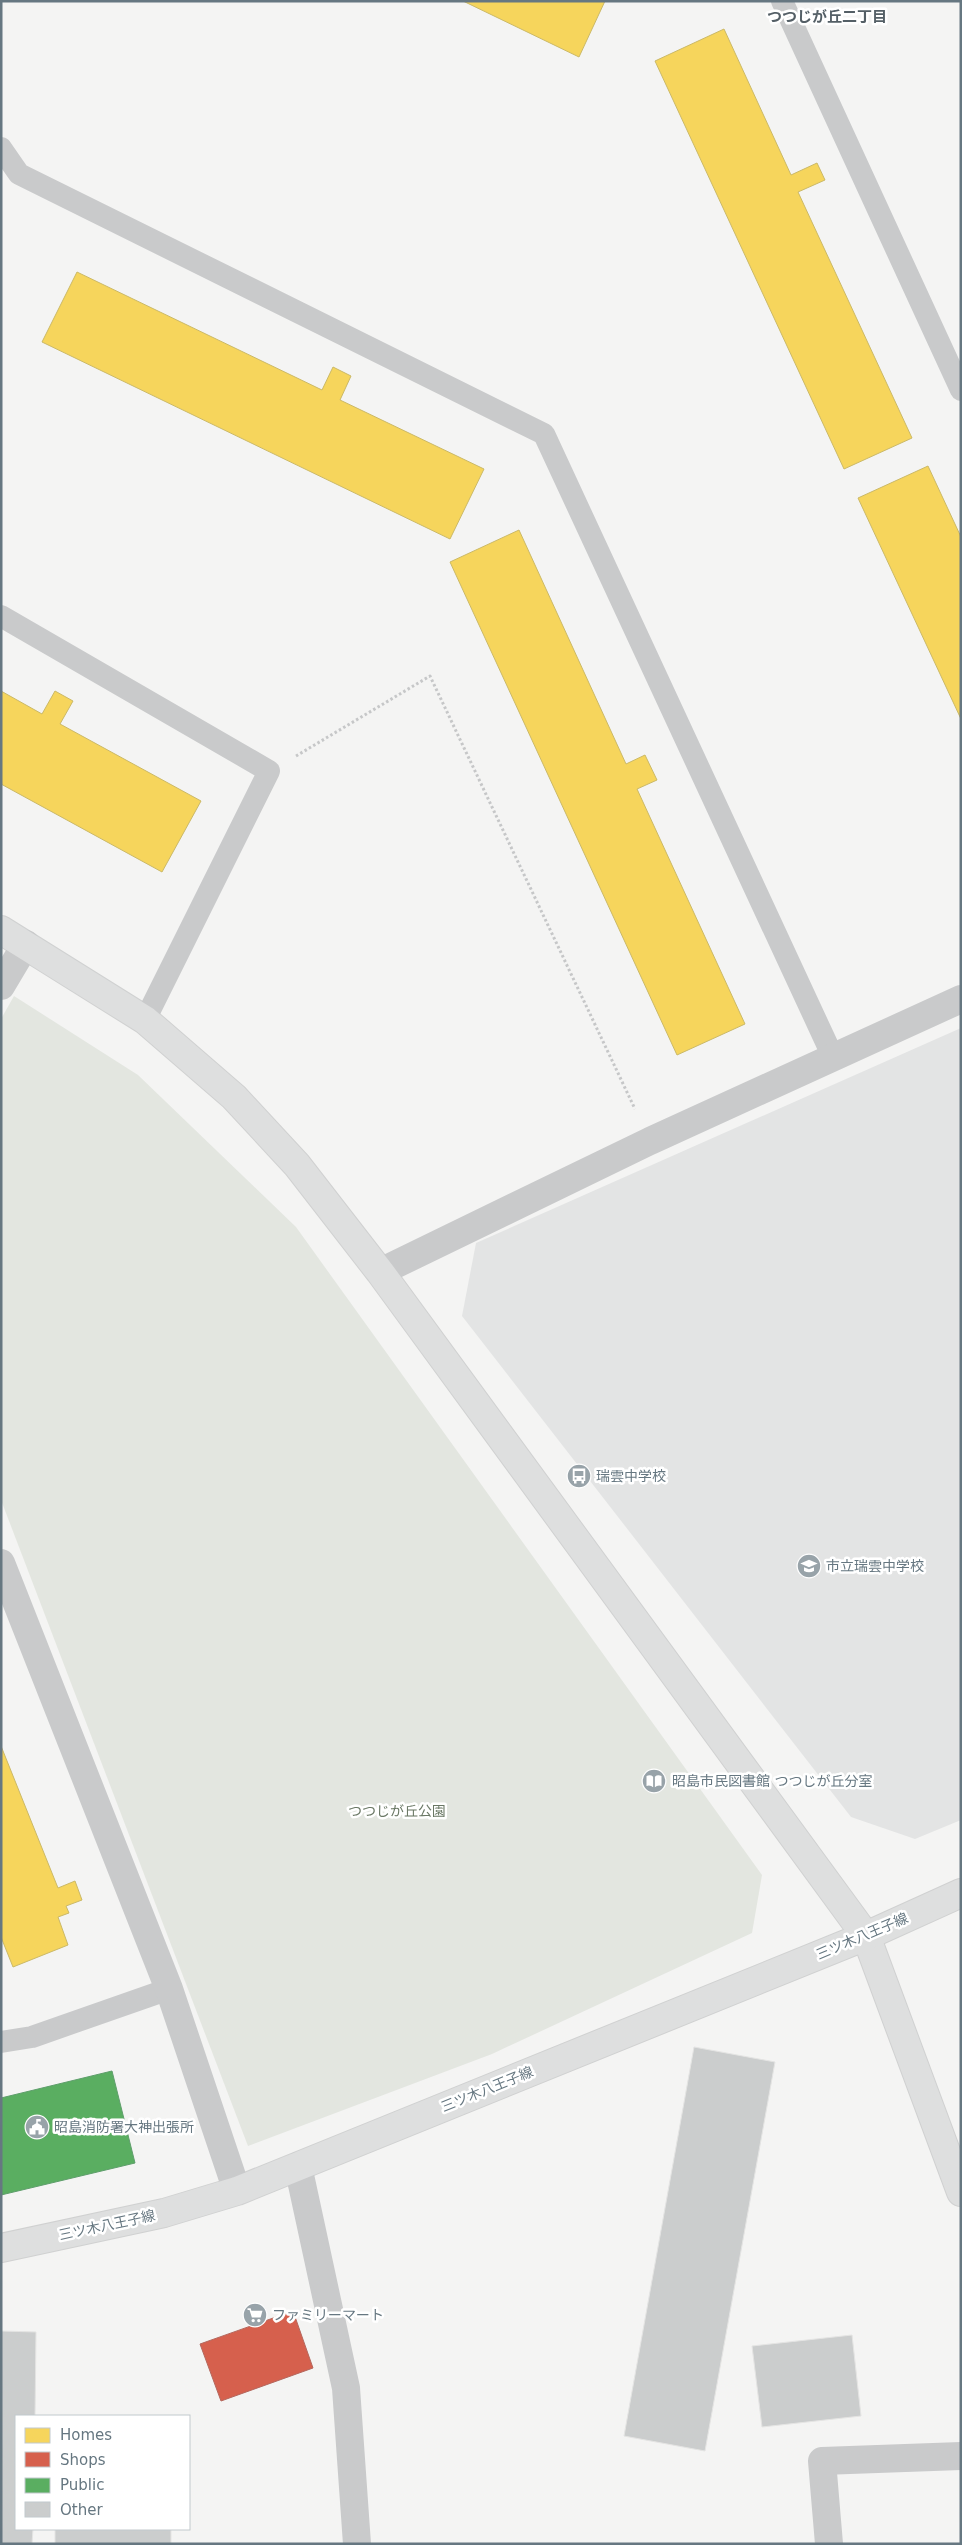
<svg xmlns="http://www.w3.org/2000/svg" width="962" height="2545" font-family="'DejaVu Sans','Noto Sans JP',sans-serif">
  <rect width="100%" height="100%" fill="#f4f4f3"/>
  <!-- built -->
  <path fill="#e3e4e4" d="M961,1028V1820L915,1839L851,1817L462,1316L476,1243Z"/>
  <!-- green -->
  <path fill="#e3e6e0" d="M14,996L138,1075L296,1227L762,1875L752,1933L492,2054L248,2146L1,1500V1019Z"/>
  <!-- homes -->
  <g fill="#f6d55c" stroke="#cbb967">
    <path d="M463,1H605L579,57Z"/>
    <path d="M724,29L791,175L817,163L825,180L798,192L912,438L844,469L655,61Z"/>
    <path d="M77,272L322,390L333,367L351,376L340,400L484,469L450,539L42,342Z"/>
    <path d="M928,466L961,537V719L858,498Z"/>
    <path d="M519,530L626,764L645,755L657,780L637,789L745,1024L677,1055L450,562Z"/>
    <path d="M1,691L42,714L55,691L73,701L60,724L201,801L162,872L1,784Z"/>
    <path d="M1,1746L58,1888L75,1881L82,1900L66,1906L69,1913L58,1917L68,1945L13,1967L1,1937Z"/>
  </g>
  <!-- shops -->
  <path fill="#d6604d" stroke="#b4675d" d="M293,2311L313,2368L221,2401L200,2344Z"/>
  <!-- public -->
  <path fill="#5aae61" stroke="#5e9e6b" d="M112,2071L135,2163L1,2195V2098Z"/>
  <!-- building -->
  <g fill="#cbcdcd" stroke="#e4e4e3">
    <path d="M694,2047L775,2062L705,2451L624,2436Z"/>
    <path d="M1,2331L36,2332L35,2416H16V2529H33L32,2544H1Z"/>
    <path d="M852,2335L861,2416L762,2427L752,2346Z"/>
    <rect x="55" y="2529" width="116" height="15"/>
  </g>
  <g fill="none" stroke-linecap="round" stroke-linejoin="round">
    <!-- secondary casing -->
    <g stroke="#d0d1d1" stroke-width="30">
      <g id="secondary">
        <path d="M1,930L145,1020L234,1097L297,1165L380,1272L866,1936L961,2192"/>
        <path d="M1,2248L164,2213L237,2191L866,1936L961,1893"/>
      </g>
    </g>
    <!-- path -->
    <path stroke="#c6c7c8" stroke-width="3" stroke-dasharray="2.5 2.5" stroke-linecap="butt" d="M296,756L430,676L635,1109"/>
    <!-- lane -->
    <g stroke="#c9cacb" stroke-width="22">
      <path d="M782,1L961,390"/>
      <path d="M1,148L19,174L544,434L833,1057"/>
      <path d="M1,616L269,771L145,1020"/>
      <path d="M1,2042L32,2037L169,1989"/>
    </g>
    <!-- street -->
    <g stroke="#c9cacb" stroke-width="28">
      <path d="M1,986L26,944"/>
      <path d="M380,1272L650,1141L961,999"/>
      <path d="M1,1563L169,1989L237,2191"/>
      <path d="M298,2166L346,2388L357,2544"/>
      <path d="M829,2544L822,2461L961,2456"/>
    </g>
    <!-- secondary -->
    <use href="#secondary" stroke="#dedfdf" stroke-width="28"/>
  </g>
  <!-- icons -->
  <defs>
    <g id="bus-disc" transform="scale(1.25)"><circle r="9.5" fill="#98a3a9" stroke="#fff"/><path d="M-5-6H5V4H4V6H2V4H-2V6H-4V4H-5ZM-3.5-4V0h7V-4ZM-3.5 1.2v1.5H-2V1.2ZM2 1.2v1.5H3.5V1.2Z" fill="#fff"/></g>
    <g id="school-disc" transform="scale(1.25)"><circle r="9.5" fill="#98a3a9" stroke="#fff"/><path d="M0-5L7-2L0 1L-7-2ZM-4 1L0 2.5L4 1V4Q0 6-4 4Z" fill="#fff"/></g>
    <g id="library-disc" transform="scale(1.25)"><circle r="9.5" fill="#98a3a9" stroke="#fff"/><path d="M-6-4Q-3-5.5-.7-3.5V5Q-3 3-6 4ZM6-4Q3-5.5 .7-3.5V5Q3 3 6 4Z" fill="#fff"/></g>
    <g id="civic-disc" transform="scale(1.25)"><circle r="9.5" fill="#98a3a9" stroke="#fff"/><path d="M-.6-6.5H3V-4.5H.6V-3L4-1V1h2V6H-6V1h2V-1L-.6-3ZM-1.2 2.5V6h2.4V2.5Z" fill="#fff"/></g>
    <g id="supermarket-disc" transform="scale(1.25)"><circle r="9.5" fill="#98a3a9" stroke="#fff"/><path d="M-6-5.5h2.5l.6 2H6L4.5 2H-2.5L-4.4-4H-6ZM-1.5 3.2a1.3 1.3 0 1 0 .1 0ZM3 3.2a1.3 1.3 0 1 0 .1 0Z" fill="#fff"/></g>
  </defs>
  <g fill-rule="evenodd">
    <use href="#bus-disc" x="579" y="1476"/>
    <use href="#school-disc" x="809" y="1566"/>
    <use href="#library-disc" x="654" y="1781"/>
    <use href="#civic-disc" x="37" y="2127"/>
    <use href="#supermarket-disc" x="255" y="2315"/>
  </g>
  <g text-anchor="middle" stroke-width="5" stroke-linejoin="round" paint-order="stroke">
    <!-- poi labels -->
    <g font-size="14" fill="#667781" stroke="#fff" text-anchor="start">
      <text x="596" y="1481">瑞雲中学校</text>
      <text x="826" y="1571">市立瑞雲中学校</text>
      <text x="672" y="1786">昭島市民図書館 つつじが丘分室</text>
      <text x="54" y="2132">昭島消防署大神出張所</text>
      <text x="272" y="2320">ファミリーマート</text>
    </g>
    <!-- park labels -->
    <g font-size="14" fill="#6a7865" stroke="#fff">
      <text x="397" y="1816">つつじが丘公園</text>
    </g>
    <!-- street labels -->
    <g font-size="14" fill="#667781" stroke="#fff">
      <text transform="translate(862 1936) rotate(-23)" y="5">三ツ木八王子線</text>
      <text transform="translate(487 2089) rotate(-22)" y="5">三ツ木八王子線</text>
      <text transform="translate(107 2225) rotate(-12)" y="5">三ツ木八王子線</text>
    </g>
    <!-- neighbourhood labels -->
    <g font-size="15" font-weight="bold" fill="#545f66" stroke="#fff">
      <text x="827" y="22">つつじが丘二丁目</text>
    </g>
  </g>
  <!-- border -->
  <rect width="962" height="2545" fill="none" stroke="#667781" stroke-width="5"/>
  <!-- legend -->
  <rect x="15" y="2415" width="175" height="115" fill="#ffffff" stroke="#c2c9cd"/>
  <rect x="25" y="2428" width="25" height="15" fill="#f6d55c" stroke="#c2c9cd"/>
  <text x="60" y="2440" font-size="15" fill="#667781">Homes</text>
  <rect x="25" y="2452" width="25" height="15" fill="#d6604d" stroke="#c2c9cd"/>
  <text x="60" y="2465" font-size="15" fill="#667781">Shops</text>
  <rect x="25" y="2478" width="25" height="15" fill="#5aae61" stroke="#c2c9cd"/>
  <text x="60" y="2490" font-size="15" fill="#667781">Public</text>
  <rect x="25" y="2502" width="25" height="15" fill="#cbcdcd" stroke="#c2c9cd"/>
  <text x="60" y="2515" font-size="15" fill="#667781">Other</text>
</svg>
